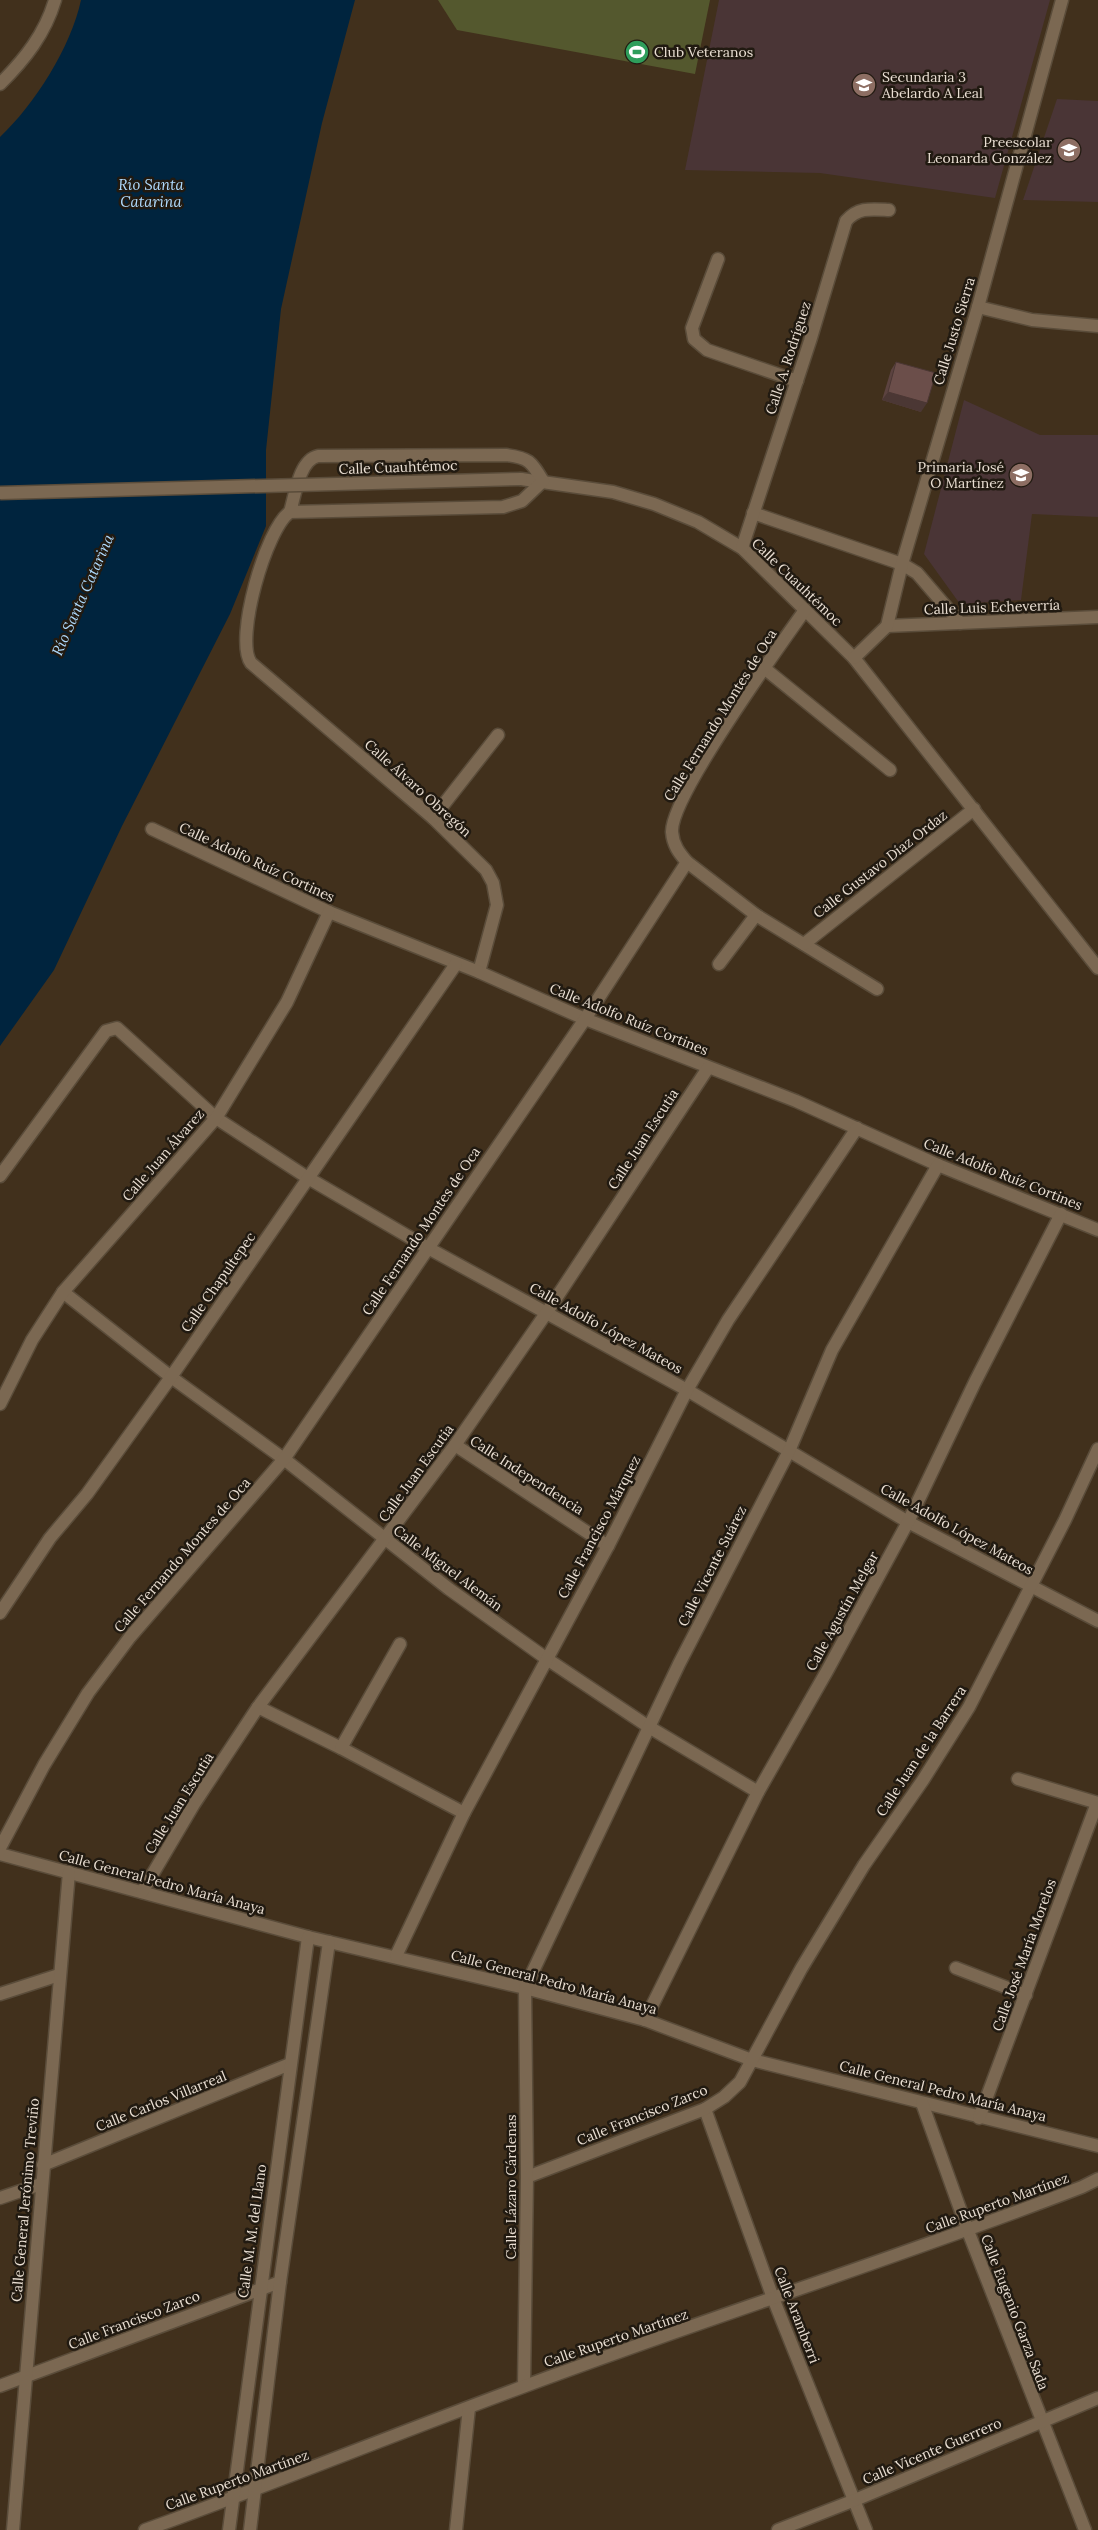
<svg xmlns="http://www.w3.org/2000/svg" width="1098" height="2530" font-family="Lora,serif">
  <rect width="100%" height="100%" fill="#41301c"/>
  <!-- education -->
  <g fill="#4a3536">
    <path d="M719,0H1050L995,198L820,173L685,170Z"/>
    <path d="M1057,99L1098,101V202L1023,200Z"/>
    <path d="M964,400L1040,435H1098V517L1032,514L1021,600L960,604L924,554Z"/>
  </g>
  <!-- green -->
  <path fill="#54582e" d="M438,0H710L695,74L457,30Z"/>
  <!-- water -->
  <path fill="#00243e" d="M81,0H355L322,123L281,309L266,450V526L230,614L122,826L54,970L0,1046V137C35,104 71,47 81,0Z"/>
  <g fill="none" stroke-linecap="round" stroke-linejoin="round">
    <!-- minor casing -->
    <g stroke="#5a4c3a" stroke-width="15">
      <g id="minor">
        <path d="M0,84C25,59 45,34 55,0"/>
        <path d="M718,259L692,328L694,339L707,350L797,381"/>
        <path d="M978,307L1032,320L1098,326"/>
        <path d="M521,479L613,492L654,504L698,522L742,548L854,658L1098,968"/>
        <path d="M290,512C295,496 299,460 318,456L506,455C529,458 531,461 543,481L522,501L503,507L290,512C266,528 234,640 251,663L433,818L486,870L493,883L497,905L479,972"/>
        <path d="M753,513L902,564L917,573L960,623"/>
        <path d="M742,548L810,341L846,221C858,207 871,209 889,210"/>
        <path d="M887,626L1098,617"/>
        <path d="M854,658L887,626L902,564L978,307L1062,0"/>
        <path d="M764,668L890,770"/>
        <path d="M433,818L498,735"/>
        <path d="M152,829L329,912L479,972L585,1019L796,1101L938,1165L1098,1230"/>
        <path d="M687,862L756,915L877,989"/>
        <path d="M804,944L974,809"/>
        <path d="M719,964L756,915"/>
        <path d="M0,1176L106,1031L117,1028L216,1118L308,1178L428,1248L687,1390L908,1522L1098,1621"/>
        <path d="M63,1292L171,1377L284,1459L449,1589L547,1659L649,1727L758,1792"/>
        <path d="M0,1404L32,1340L63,1292L216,1118L287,1002L329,912"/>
        <path d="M455,1445L608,1546"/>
        <path d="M0,1613L50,1538L87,1494L171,1377L456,964"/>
        <path d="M258,1707L341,1748L464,1813"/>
        <path d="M341,1748L400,1644"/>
        <path d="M1018,1779L1098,1803"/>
        <path d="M0,1848L44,1765L88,1693L130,1637L284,1459L585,1019L687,862C679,853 673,845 672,832C670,798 780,645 805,610"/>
        <path d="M0,1854L308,1937L525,1988L645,2020L752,2060L1098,2146"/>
        <path d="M142,1892L194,1804L258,1707L455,1445L547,1312L708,1068"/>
        <path d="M396,1956L464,1813L608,1546L687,1390L728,1320L857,1128"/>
        <path d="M956,1968L1026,1995"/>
        <path d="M0,1994L59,1975"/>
        <path d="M645,2020L758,1792L827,1671L908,1522L975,1382L1061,1214"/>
        <path d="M922,2103L968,2231L1085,2530"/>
        <path d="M705,2109L773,2298L866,2530"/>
        <path d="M979,2118L1097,1803"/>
        <path d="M43,2165L290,2064"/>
        <path d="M527,2177L705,2109L724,2097L740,2082L801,1969L864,1865L923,1780L969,1707L1065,1520L1098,1449"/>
        <path d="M0,2198L41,2184"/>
        <path d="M0,2386L280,2282"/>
        <path d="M524,2386L527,2177L525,1988L679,1664L789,1451L832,1350L938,1165"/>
        <path d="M13,2530L69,1872"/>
        <path d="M145,2530C273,2484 398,2433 525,2386C710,2317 898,2258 1082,2187L1098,2179"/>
        <path d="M229,2530L308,1937"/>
        <path d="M250,2530L280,2282L329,1942"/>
        <path d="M456,2530L469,2408"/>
        <path d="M778,2530L855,2500L1098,2398"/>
      </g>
    </g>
    <!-- minor -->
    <use href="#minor" stroke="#7b6852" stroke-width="12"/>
    <!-- minor-bridge casing -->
    <g stroke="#5a4c3a" stroke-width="15" stroke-linecap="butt">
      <path id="minor-bridge" d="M0,493L521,479"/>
    </g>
    <!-- minor-bridge -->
    <use href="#minor-bridge" stroke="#7b6852" stroke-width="12"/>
  </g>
  <!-- wall -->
  <path fill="#5c4340" d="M896,362L921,412L882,400L891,370Z"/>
  <!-- shaded-wall -->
  <path fill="#4b3734" d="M888,392L927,403L921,412L882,400Z"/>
  <!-- building -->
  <path fill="#6b4e4a" stroke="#4b3734" d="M896,362L936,373L927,403L888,392Z"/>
  <!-- icons -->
  <defs>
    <g id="stadium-disc" transform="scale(1.25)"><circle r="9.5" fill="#2e9e5b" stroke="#211a11"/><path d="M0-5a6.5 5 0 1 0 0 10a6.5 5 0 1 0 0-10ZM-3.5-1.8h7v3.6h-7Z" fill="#fff"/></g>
    <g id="school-disc" transform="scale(1.25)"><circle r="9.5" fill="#8d6e63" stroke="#211a11"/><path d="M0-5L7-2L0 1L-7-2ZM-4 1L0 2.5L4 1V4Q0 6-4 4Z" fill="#fff"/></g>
  </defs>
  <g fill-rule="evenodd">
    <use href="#stadium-disc" x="637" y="52"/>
    <use href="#school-disc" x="864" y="85"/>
    <use href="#school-disc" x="1069" y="150"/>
    <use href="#school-disc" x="1021" y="475"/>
  </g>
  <g text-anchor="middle" stroke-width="5" stroke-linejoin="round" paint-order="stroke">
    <!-- poi labels -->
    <g font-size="14" fill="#eadfd3" stroke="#211a11" text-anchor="start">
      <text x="654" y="57">Club Veteranos</text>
      <text x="882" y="82">Secundaria 3<tspan x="882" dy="16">Abelardo A Leal</tspan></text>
      <text x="1052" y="147" text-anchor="end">Preescolar<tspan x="1052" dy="16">Leonarda González</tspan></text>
      <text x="1004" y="472" text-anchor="end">Primaria José<tspan x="1004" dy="16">O Martínez</tspan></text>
    </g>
    <!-- street labels -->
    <g font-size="14" fill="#eadfd3" stroke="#211a11">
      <text transform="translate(954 331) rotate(-73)" y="5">Calle Justo Sierra</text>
      <text transform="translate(788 358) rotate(-72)" y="5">Calle A. Rodríguez</text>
      <text transform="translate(398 467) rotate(-2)" y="5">Calle Cuauhtémoc</text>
      <text transform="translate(797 582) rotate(44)" y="5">Calle Cuauhtémoc</text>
      <text transform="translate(992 607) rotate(-2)" y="5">Calle Luis Echeverría</text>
      <text transform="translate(720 715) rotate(-58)" y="5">Calle Fernando Montes de Oca</text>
      <text transform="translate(418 788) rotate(42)" y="5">Calle Álvaro Obregón</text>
      <text transform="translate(257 862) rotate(25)" y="5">Calle Adolfo Ruíz Cortines</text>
      <text transform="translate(880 864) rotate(-38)" y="5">Calle Gustavo Díaz Ordaz</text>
      <text transform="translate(629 1019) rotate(22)" y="5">Calle Adolfo Ruíz Cortines</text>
      <text transform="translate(643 1139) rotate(-57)" y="5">Calle Juan Escutia</text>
      <text transform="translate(163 1155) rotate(-49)" y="5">Calle Juan Álvarez</text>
      <text transform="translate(1003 1174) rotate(22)" y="5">Calle Adolfo Ruíz Cortines</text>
      <text transform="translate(421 1231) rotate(-56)" y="5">Calle Fernando Montes de Oca</text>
      <text transform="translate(218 1282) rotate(-55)" y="5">Calle Chapultepec</text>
      <text transform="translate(606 1328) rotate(29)" y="5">Calle Adolfo López Mateos</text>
      <text transform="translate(416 1473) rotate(-54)" y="5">Calle Juan Escutia</text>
      <text transform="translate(527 1475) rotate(33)" y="5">Calle Independencia</text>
      <text transform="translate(599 1527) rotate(-62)" y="5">Calle Francisco Márquez</text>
      <text transform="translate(957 1529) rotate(29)" y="5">Calle Adolfo López Mateos</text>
      <text transform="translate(182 1555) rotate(-49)" y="5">Calle Fernando Montes de Oca</text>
      <text transform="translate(712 1566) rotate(-63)" y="5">Calle Vicente Suárez</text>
      <text transform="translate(448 1568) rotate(37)" y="5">Calle Miguel Alemán</text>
      <text transform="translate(842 1611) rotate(-61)" y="5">Calle Agustín Melgar</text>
      <text transform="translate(921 1751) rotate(-57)" y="5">Calle Juan de la Barrera</text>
      <text transform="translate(179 1803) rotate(-58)" y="5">Calle Juan Escutia</text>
      <text transform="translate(162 1882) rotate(15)" y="5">Calle General Pedro María Anaya</text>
      <text transform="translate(1024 1955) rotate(-70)" y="5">Calle José María Morelos</text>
      <text transform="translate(554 1982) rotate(15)" y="5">Calle General Pedro María Anaya</text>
      <text transform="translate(943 2091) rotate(14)" y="5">Calle General Pedro María Anaya</text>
      <text transform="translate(161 2101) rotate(-22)" y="5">Calle Carlos Villarreal</text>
      <text transform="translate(642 2115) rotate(-22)" y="5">Calle Francisco Zarco</text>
      <text transform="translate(511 2187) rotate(-90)" y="5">Calle Lázaro Cárdenas</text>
      <text transform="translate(25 2200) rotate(-85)" y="5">Calle General Jerónimo Treviño</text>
      <text transform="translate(997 2203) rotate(-20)" y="5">Calle Ruperto Martínez</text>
      <text transform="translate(252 2231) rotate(-82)" y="5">Calle M. M. del Llano</text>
      <text transform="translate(1015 2312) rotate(69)" y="5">Calle Eugenio Garza Sada</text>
      <text transform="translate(797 2315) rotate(69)" y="5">Calle Aramberri</text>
      <text transform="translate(134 2320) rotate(-21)" y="5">Calle Francisco Zarco</text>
      <text transform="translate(616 2338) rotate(-19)" y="5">Calle Ruperto Martínez</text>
      <text transform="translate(932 2451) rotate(-23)" y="5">Calle Vicente Guerrero</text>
      <text transform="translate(237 2480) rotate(-20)" y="5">Calle Ruperto Martínez</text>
    </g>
    <!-- water labels -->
    <g font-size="15" font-style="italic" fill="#afdafd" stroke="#211a11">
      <text x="151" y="190">Río Santa<tspan x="151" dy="17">Catarina</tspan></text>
      <text transform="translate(83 595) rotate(-66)" y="5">Río Santa Catarina</text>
    </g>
  </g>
</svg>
